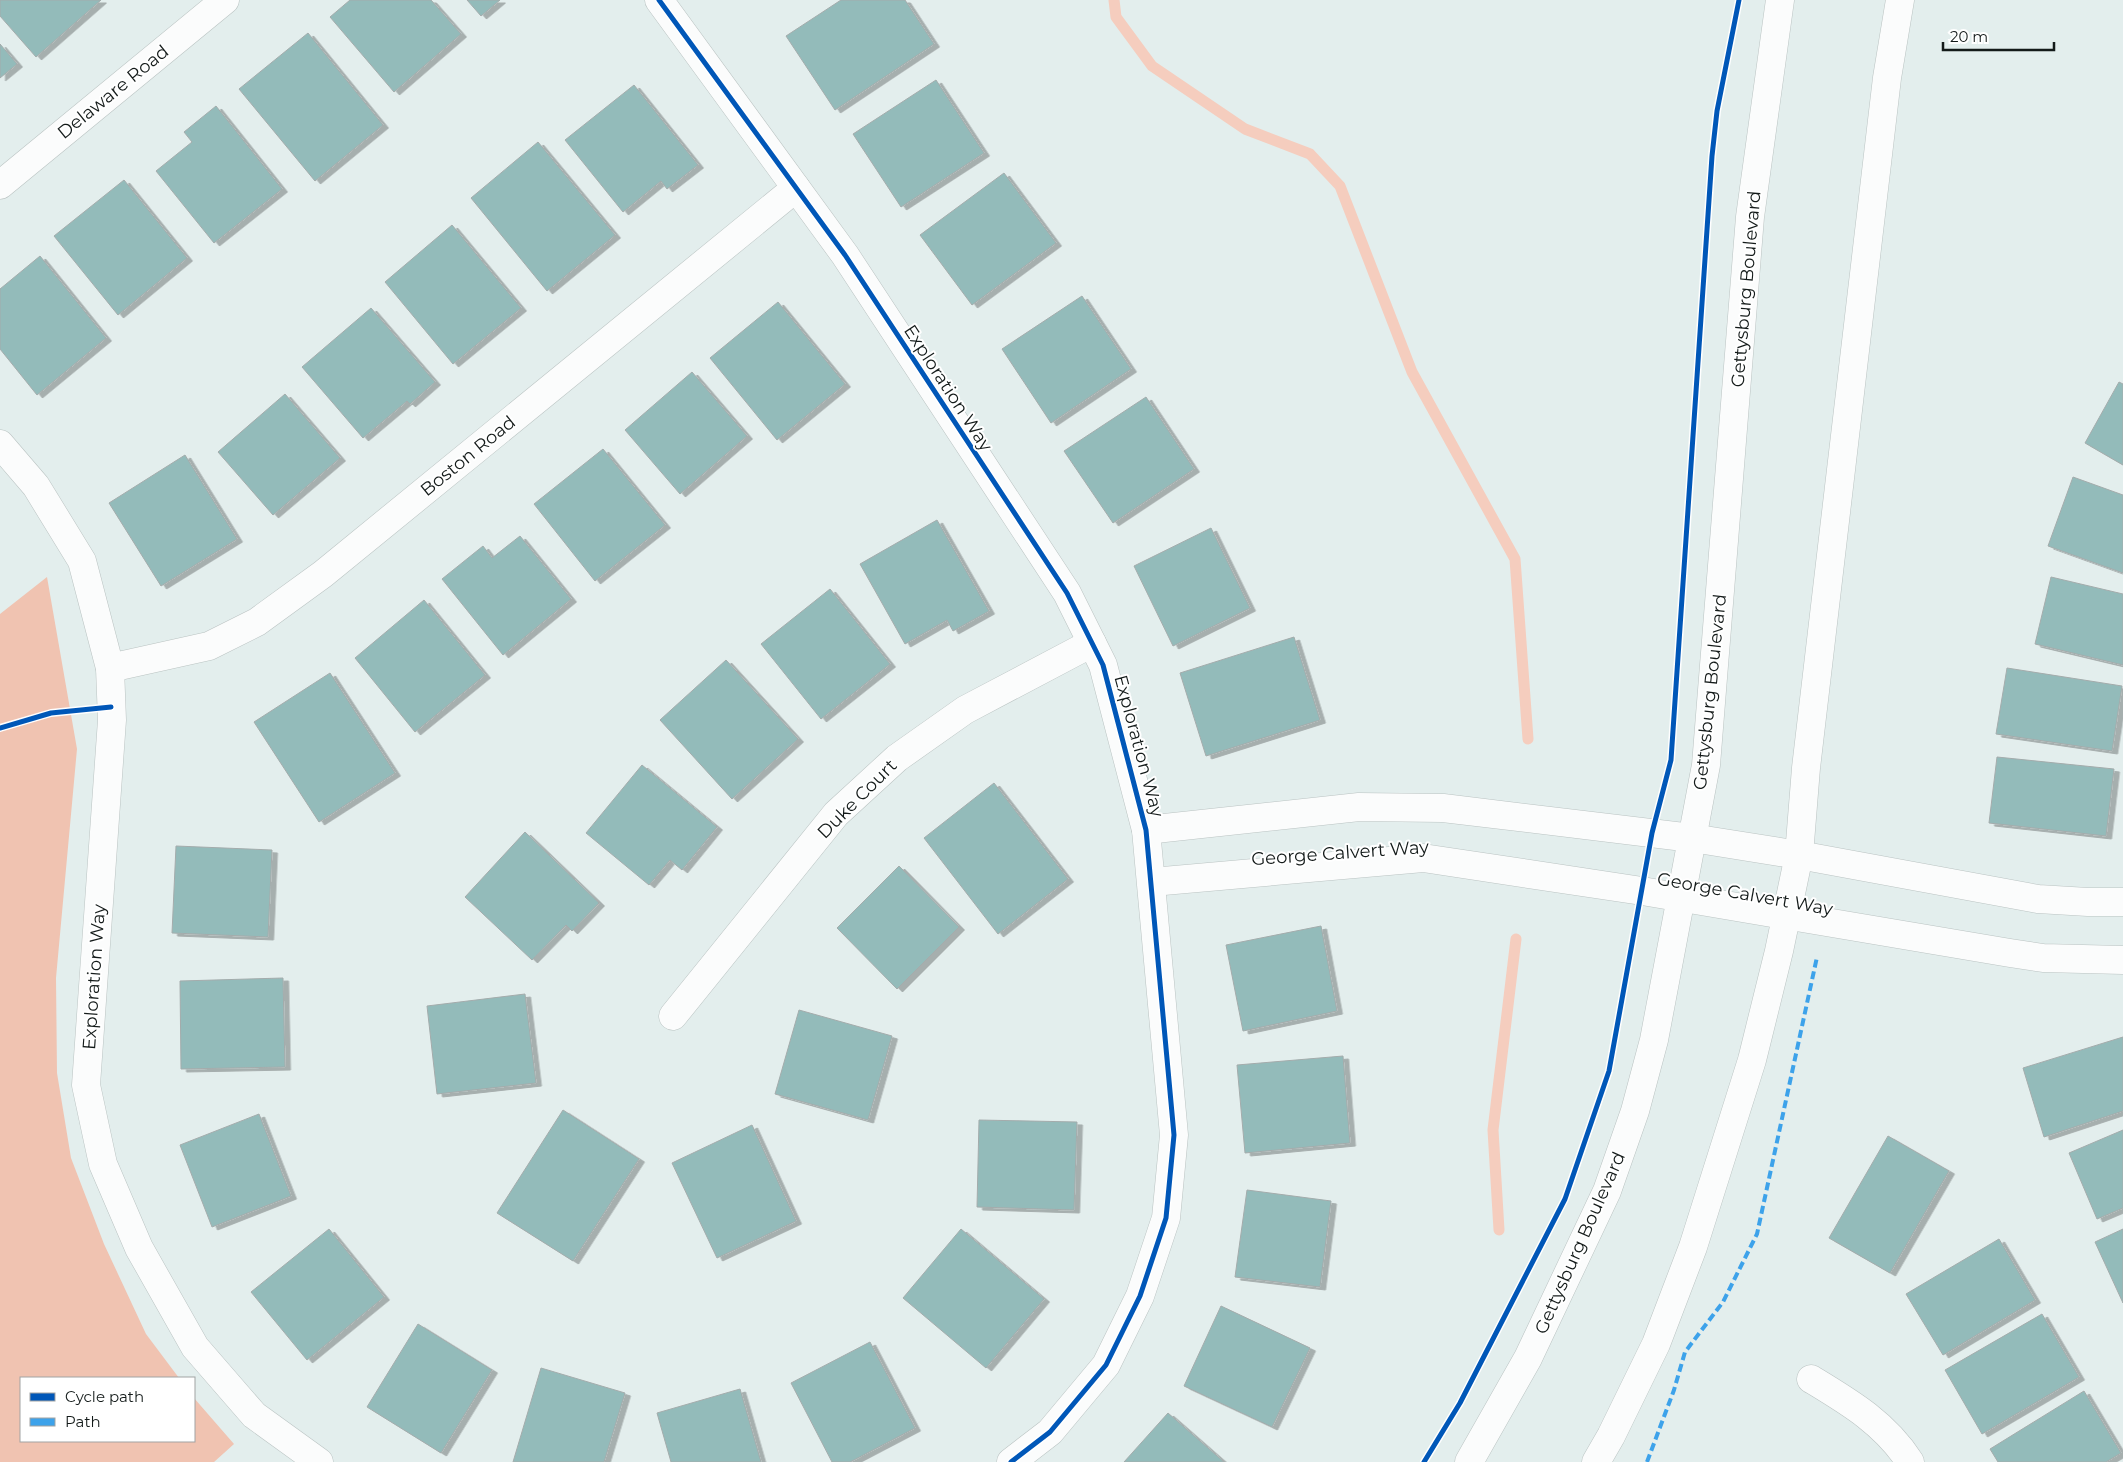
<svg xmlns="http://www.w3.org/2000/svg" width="2123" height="1462" font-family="Montserrat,sans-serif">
  <defs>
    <filter id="shadow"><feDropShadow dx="5.5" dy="3" stdDeviation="0" flood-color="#0004"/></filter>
  </defs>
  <rect width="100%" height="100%" fill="#e3eeed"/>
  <!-- green -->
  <path fill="#f0c3b1" d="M47,577L77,749L56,978L57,1073L71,1158L104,1244L146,1334L179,1378H21V1441H194V1398L234,1444L214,1462H0V614Z"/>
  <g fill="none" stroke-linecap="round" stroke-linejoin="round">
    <!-- stream -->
    <g stroke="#f5cdbe" stroke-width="11">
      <path d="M1114,0L1116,17L1152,66L1245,129L1310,154L1340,186L1412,372L1515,559L1528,739"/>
      <path d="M1499,1230L1493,1130L1516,939"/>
    </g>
  </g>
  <!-- building -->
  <g fill="#93bbba" stroke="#a4acac" filter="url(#shadow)">
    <path d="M0,0H101L36,57L0,16Z"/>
    <path d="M350,0H431L461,34L394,92L330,17Z"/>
    <path d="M467,0H500L481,16Z"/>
    <path d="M841,0H905L934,44L835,110L786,36Z"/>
    <path d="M308,33L383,125L315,181L239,89Z"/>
    <path d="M0,44L17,64L0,78Z"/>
    <path d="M936,80L984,153L901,207L853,134Z"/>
    <path d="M634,85L698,165L667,189L661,181L623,212L565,140Z"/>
    <path d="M216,106L282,189L214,243L156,171L192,142L184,132Z"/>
    <path d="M538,142L615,235L547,291L471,198Z"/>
    <path d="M1004,173L1056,243L972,305L920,235Z"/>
    <path d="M124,180L187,258L118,315L54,236Z"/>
    <path d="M452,225L521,308L453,364L385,282Z"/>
    <path d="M40,256L106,338L37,395L0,349V289Z"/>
    <path d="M1082,296L1131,369L1051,423L1002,349Z"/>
    <path d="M778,302L845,384L777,440L710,358Z"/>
    <path d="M371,308L435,382L410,404L407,401L363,438L302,367Z"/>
    <path d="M692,372L747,436L680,494L625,430Z"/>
    <path d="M2119,382L2123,384V465L2085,443Z"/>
    <path d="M285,394L340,458L273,515L218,452Z"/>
    <path d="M1146,397L1194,469L1113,523L1064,451Z"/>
    <path d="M603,449L665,525L595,581L534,504Z"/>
    <path d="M185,455L237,539L161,586L109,503Z"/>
    <path d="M2073,477L2123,495V573L2048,546Z"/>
    <path d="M937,520L989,611L953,631L947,620L905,644L860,564Z"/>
    <path d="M1211,528L1250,608L1173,646L1134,566Z"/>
    <path d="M520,536L571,599L503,655L442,579L483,546L492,558Z"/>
    <path d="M2051,577L2123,594V665L2035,644Z"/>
    <path d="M830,589L890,664L821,719L761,644Z"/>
    <path d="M424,600L485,675L415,732L355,658Z"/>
    <path d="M1294,637L1320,720L1206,756L1180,673Z"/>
    <path d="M726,660L798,739L732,799L660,720Z"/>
    <path d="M2007,668L2122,686L2112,751L1996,734Z"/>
    <path d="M330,673L395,773L319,822L254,722Z"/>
    <path d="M1997,757L2114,769L2106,836L1989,823Z"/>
    <path d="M642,765L717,827L682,870L670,860L649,885L586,833Z"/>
    <path d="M994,783L1068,879L998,934L924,838Z"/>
    <path d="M525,832L599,903L572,931L566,925L532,960L465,897Z"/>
    <path d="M176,846L272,850L268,937L172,933Z"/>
    <path d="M899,866L959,927L897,989L837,928Z"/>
    <path d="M1321,926L1337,1011L1243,1031L1226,945Z"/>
    <path d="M283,978L285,1067L181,1069L180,981Z"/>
    <path d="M525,994L536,1083L437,1094L427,1006Z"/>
    <path d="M799,1010L892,1036L868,1120L775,1094Z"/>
    <path d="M2123,1037V1111L2044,1137L2023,1068Z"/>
    <path d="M1343,1056L1350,1143L1245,1153L1237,1065Z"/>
    <path d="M563,1110L639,1159L573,1261L497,1213Z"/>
    <path d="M259,1114L291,1196L212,1227L180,1145Z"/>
    <path d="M979,1120L1077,1122L1074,1210L977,1207Z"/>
    <path d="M752,1125L796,1221L717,1258L672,1163Z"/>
    <path d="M2123,1130V1208L2097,1219L2069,1153Z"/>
    <path d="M1888,1136L1949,1171L1890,1273L1829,1238Z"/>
    <path d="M1247,1190L1331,1201L1320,1287L1235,1277Z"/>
    <path d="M329,1229L384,1297L307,1360L251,1292Z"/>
    <path d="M961,1229L1044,1299L986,1368L903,1298Z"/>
    <path d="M2123,1229V1303L2095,1242Z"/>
    <path d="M1999,1239L2035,1300L1943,1355L1906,1294Z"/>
    <path d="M1221,1306L1310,1348L1272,1427L1184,1386Z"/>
    <path d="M2042,1314L2079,1377L1982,1434L1945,1370Z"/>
    <path d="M418,1324L492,1370L441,1453L367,1407Z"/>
    <path d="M870,1342L915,1428L850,1462H832L791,1383Z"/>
    <path d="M541,1368L625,1393L604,1462H513Z"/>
    <path d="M740,1389L761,1462H671L657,1413Z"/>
    <path d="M2084,1391L2121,1453L2106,1462H1998L1990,1449Z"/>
    <path d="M1168,1413L1224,1462H1124Z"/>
  </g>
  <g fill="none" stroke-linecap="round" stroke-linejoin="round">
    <!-- minor casing -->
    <g stroke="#bac3c2" stroke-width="29">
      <g id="minor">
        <path d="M659,0L845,255L1067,593L1103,665L1146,830L1174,1135L1166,1218L1140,1296L1106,1365L1050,1432L1011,1462"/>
        <path d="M0,185L225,0"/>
        <path d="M0,444L36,486L82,561L110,668L112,720L86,1085L103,1164L139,1248L195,1347L254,1415L319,1462"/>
        <path d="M110,668L209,646L257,622L323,574L796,188"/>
        <path d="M1146,830L1359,807L1443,808L1692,838L1799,855L2038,899L2088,902H2123"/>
        <path d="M1152,882L1423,858L1642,891L2010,953L2043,958L2123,960"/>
        <path d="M673,1016L836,814L897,758L965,710L1092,643"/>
        <path d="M1811,1379C1849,1402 1885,1423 1910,1462"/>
      </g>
    </g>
    <!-- tertiary casing -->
    <g stroke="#bac3c2" stroke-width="29">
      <g id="tertiary">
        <path d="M1469,1462L1528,1358L1607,1191L1635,1111L1654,1040L1706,765L1750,217L1780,0"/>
        <path d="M1596,1462L1611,1436L1656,1344L1693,1247L1752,1060L1779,951L1799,855L1806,768L1887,78L1900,0"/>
      </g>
    </g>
    <!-- minor -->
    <use href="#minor" stroke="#fbfcfc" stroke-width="28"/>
    <!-- tertiary -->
    <use href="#tertiary" stroke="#fbfcfc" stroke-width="28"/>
    <!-- quiet -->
    <path stroke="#3da2ea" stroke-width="4" stroke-dasharray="8 4" stroke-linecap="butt" d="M1647,1462L1674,1390L1685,1352L1723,1302L1757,1234L1817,957"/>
    <!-- cycleway casing -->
    <g stroke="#fff" stroke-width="8">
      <g id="cycleway">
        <path d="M659,0L845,255L1067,593L1103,665L1146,830L1174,1135L1166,1218L1140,1296L1106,1365L1050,1432L1011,1462"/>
        <path d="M0,728L51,713L111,707"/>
        <path d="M1424,1462L1460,1403L1565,1199L1609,1071L1652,833L1671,760L1712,156L1717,111L1739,0"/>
      </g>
    </g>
    <!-- cycleway -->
    <use href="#cycleway" stroke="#0057b8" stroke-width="5"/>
  </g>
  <g text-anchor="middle" stroke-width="4" stroke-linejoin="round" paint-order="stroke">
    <!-- street labels -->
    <g font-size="18" fill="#131a19" stroke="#fff">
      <text transform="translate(113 92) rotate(-39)" y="6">Delaware Road</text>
      <text transform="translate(1746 289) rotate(-85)" y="6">Gettysburg Boulevard</text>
      <text transform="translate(948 388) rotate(57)" y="6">Exploration Way</text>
      <text transform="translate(468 456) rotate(-39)" y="6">Boston Road</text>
      <text transform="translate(1710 692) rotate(-84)" y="6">Gettysburg Boulevard</text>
      <text transform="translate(1139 746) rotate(75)" y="6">Exploration Way</text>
      <text transform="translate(857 799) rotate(-45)" y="6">Duke Court</text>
      <text transform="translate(1340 853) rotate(-4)" y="6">George Calvert Way</text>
      <text transform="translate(1745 894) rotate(10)" y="6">George Calvert Way</text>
      <text transform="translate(94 977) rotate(-86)" y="6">Exploration Way</text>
      <text transform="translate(1580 1243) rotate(-66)" y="6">Gettysburg Boulevard</text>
    </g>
  </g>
  <!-- legend -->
  <rect x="20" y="1377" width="175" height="65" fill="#ffffff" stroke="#a1a3a3"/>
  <rect x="30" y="1393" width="25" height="8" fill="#0057b8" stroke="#a1a3a3"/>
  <text x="65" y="1402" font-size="15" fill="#131a19">Cycle path</text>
  <rect x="30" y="1418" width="25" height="8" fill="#3da2ea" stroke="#a1a3a3"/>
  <text x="65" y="1427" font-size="15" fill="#131a19">Path</text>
  <!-- scale -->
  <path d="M1943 42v8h111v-8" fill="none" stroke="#131a19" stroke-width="2.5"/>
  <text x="1950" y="42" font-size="15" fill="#131a19" stroke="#ffffff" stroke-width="4" paint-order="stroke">20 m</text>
</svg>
